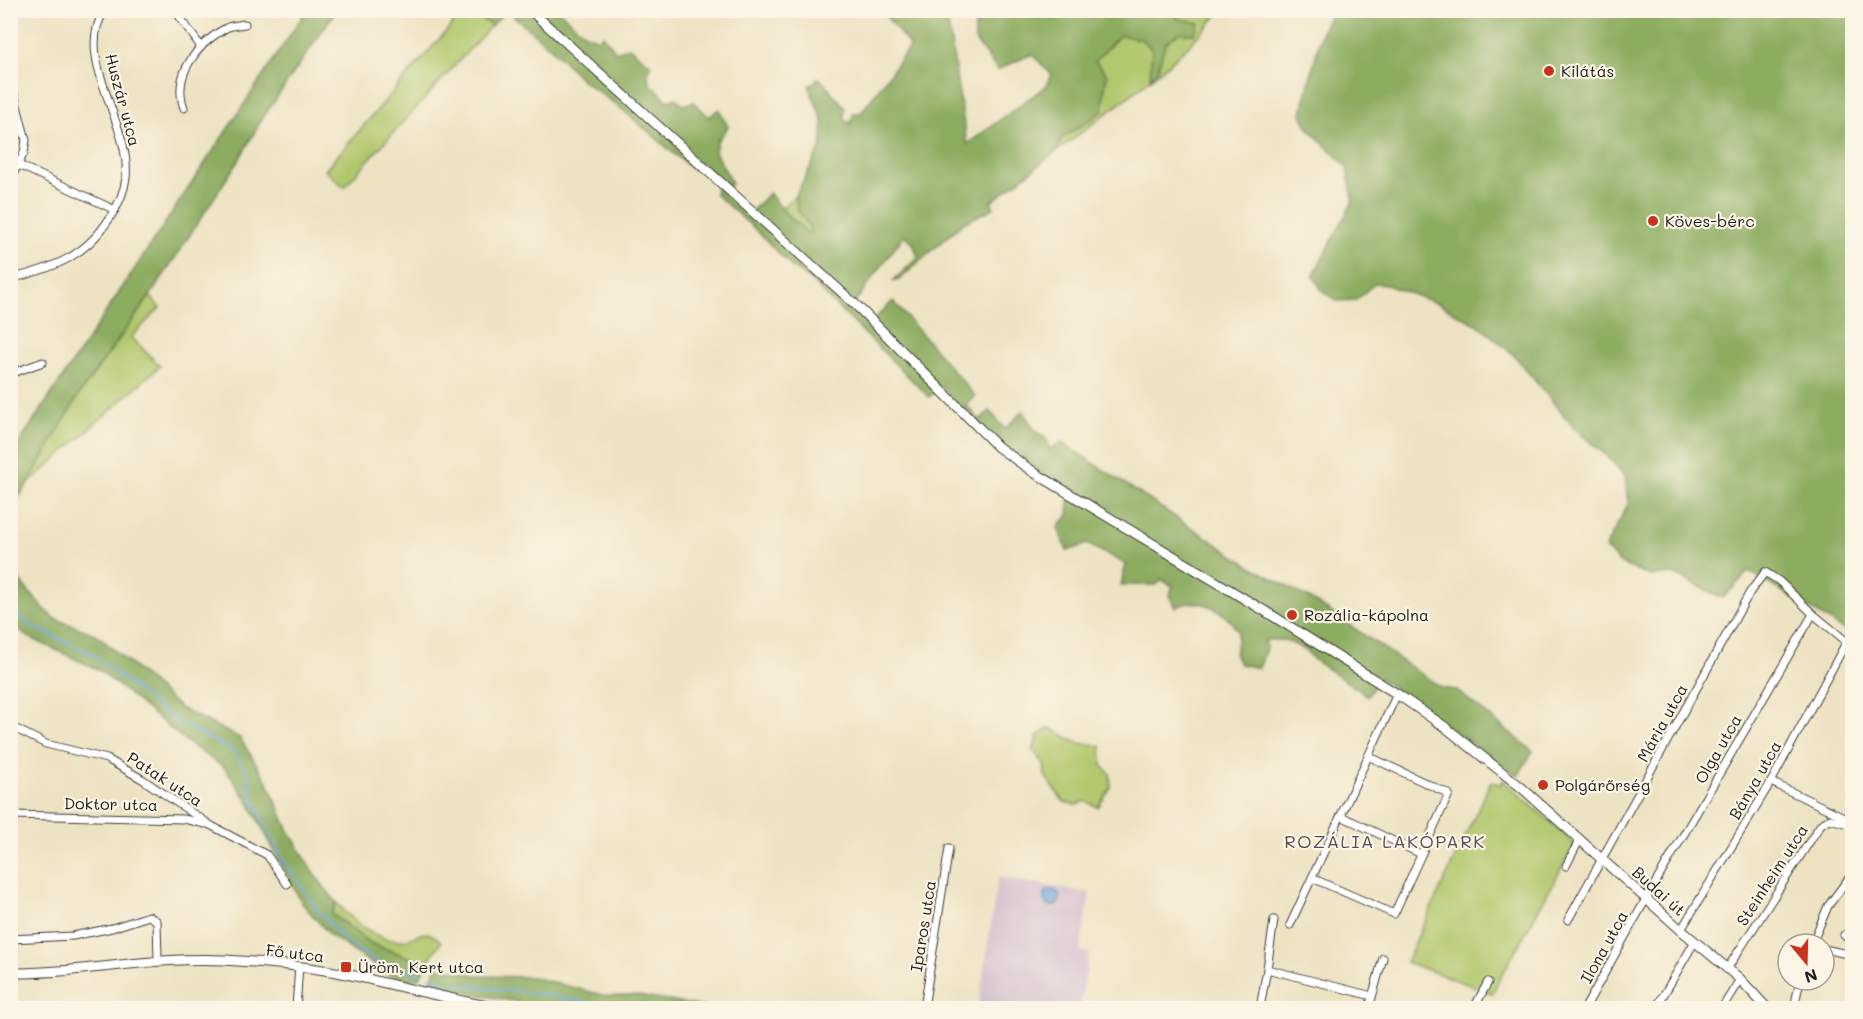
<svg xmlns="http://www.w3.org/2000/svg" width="1863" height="1019" font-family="Mali,sans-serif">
  <rect width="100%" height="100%" fill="#fcf5e5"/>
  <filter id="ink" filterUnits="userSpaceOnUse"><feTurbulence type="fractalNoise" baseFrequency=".0167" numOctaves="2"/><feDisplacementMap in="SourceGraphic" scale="12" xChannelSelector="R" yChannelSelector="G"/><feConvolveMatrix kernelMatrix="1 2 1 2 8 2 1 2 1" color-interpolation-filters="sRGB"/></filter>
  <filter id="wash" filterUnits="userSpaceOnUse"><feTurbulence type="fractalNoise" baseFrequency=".008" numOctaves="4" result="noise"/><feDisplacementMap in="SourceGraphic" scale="24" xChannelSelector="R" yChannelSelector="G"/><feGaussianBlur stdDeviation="1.35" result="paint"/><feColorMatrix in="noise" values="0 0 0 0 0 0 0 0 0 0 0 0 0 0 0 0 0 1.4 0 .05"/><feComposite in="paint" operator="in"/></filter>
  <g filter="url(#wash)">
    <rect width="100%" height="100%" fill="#ede3c3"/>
    <!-- industrial -->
    <path fill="#d0bdcc" d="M998,877L1090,893L1080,951L1089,953L1080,1008H978Z"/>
    <!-- green -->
    <g fill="#b1c86d" stroke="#667244" stroke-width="1.5">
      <path d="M1180,11H1221C1175,66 1114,107 1057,151L1061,139L1103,111L1104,95L1107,75L1095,61L1120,35L1141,39L1152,49L1151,77L1164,44L1178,33L1194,34L1198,23L1175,18Z"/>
      <path d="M473,14L492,25L344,187L325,170L455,21Z"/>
      <path d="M795,196L798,210L813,232L806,233C798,223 789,217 781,208Z"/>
      <path d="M150,296L160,308L131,337L160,366L27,485L80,393Z"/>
      <path d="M1050,728L1078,743L1101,746L1102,765L1110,774L1111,787L1098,807L1085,801L1077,805L1064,802L1045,776L1044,764L1033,750L1038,735Z"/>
      <path d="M1503,780L1575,844L1492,993L1406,962L1491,781L1500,785Z"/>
      <path d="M336,902C351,919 378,944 403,940C421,937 425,925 441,942L426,964L370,943L332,914Z"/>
    </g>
    <!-- forest -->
    <g fill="#8cac60" stroke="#54643e" stroke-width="1.5">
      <path d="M464,10H506V11L492,25L473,14L455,21Z"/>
      <path d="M306,11H336L262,119L240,158L150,296L80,393L27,485L11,508V455Z"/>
      <path d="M508,11H559L585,34L599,39L603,35L616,52L629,47L651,65L647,74L652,88L655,87L668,101L676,98L683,105L694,102L709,117L719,109L728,127L717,141L715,152L732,183L728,187L700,162L693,170L622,109L582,80L555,52Z"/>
      <path d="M882,11H946L967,144L1046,86L1051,74L1032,54L997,70L975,40V11H1180L1176,18L1199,23L1194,34L1178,33L1165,44L1158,69L1150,79L1152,49L1141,39L1120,35L1095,61L1107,75L1104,95L1103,111L1061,139L1057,151L991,202L994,208L963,223L899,280L893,281L918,257L913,243L904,235L851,308L868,325L893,301L975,396L966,405L979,420L990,411L1005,429L1023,411L1033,428L1047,440L1050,450L1061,442L1247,564L1317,603L1442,688L1456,690L1533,751L1518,776L1379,678L1368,696L1314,660L1307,651L1286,640H1265L1267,647L1259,668L1240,664L1235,656L1238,631C1224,610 1201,595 1176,607L1169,596L1173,586L1162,580L1156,585H1121L1126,564L1087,544L1067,551L1058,528L1068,515L1070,493L994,440L941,387L929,397L805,275L793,268L755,229L715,194L716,187L749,214L769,193L790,219L798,223L806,232H812L798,210L795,196L821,147L823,122L809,86L819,78L845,107L844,119L850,124L854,113H861L910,46Z"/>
      <path d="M1332,11H1852V635L1749,571L1723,598L1673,574L1651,576L1621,564L1605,548L1628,504L1625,476L1609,458L1574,428L1514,355L1478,325L1439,304L1387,285L1375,283L1356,300L1336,301L1322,290L1313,276L1353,201L1347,167L1308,128L1301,115L1322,31Z"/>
      <path d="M11,572L53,618L97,635L180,708L240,738L267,781L288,829L314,874L336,902L332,914L370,943L426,964L420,978L409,980L387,974L330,935L302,903L247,799L224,767L192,746L99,670L26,636L11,621Z"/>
      <path d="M437,967L482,976L532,977L606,996H639L710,1008H548L429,985Z"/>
    </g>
    <!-- water -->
    <circle fill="#6fa8df" stroke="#46627e" stroke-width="1.5" cx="1052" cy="898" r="8"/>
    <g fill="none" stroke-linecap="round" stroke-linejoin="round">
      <!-- stream -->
      <g stroke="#6fa8df" stroke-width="2">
        <path d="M10,605L26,623L94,655L172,719L235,752L247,772L251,795L280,855L319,912L346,941L375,962L421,974"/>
        <path d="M430,977L453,984L549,995L614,1008"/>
      </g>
    </g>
  </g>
  <g filter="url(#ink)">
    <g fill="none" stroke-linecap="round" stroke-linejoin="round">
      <!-- street casing -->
      <g stroke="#3b3a35" stroke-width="9">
        <g id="street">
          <path d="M175,10L201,47"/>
          <path d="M10,80L26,140L24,153L10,180"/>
          <path d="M184,108C172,75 197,44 226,28C231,25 239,25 245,24"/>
          <path d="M10,161L115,210"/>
          <path d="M10,279C54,268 87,256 111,216C119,204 124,192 126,178C132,125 72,57 105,10"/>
          <path d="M10,374L43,362"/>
          <path d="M10,726L46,744L107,759L142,779L210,825L267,855L287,884"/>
          <path d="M1771,782L1850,820"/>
          <path d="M10,815L184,819L205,824"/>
          <path d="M1341,816L1421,854"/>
          <path d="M1566,866L1580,839"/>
          <path d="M1312,878L1394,914L1449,794L1368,756"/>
          <path d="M1274,920L1267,969L1372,996"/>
          <path d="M1568,920L1750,592L1765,572L1779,581L1813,614L1852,646"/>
          <path d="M1290,925L1397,694"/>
          <path d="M1681,930L1771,782L1847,641"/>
          <path d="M1844,935L1852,942"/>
          <path d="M10,939L73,936L112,928L149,916L157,921L158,960"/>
          <path d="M1812,944L1828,906L1852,874"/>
          <path d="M1824,949L1852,955"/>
          <path d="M1727,969L1821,824L1830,819L1852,825"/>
          <path d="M296,1008L299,966"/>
          <path d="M924,1008L949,848"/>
          <path d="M1260,1008L1267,969"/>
          <path d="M1369,1008L1383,958"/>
          <path d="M1474,1008L1488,982"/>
          <path d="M1585,1008L1646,899L1813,614"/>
          <path d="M1656,1008L1695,941"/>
          <path d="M1722,1008L1740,979"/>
          <path d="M1794,1008L1800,980"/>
        </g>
      </g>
      <!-- secondary casing -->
      <g stroke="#3b3a35" stroke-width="11">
        <g id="secondary">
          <path d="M530,10L857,306L998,447L1035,473L1273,616L1397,694L1445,727L1522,788L1681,930L1740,979L1767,1008"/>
          <path d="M10,973C82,974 152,956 224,960C272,963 321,967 368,979C411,989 454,1000 497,1008"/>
        </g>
      </g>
      <!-- street -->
      <use href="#street" stroke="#fff" stroke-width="7"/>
      <!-- secondary -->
      <use href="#secondary" stroke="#fff" stroke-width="9"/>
    </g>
  </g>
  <!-- markers -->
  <g fill="#c8321e" stroke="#fcf5e5" stroke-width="2">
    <circle cx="1549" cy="71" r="6"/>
    <circle cx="1653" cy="221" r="6"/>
    <circle cx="1292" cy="615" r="6"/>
    <circle cx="1543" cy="785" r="6"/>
    <rect x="340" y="961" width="12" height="12" rx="3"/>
  </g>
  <g text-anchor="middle" stroke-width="4.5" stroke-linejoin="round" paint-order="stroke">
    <!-- poi labels -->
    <g font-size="16" fill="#1c1c1c" stroke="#fcf5e5" text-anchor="start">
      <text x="1561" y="77">Kilátás</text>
      <text x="1665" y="227">Köves-bérc</text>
      <text x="1304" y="621">Rozália-kápolna</text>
      <text x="1555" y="791">Polgárőrség</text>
      <text x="358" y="973">Üröm, Kert utca</text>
    </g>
    <!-- street labels -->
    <g font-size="16" fill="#1c1c1c" stroke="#fcf5e5">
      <text transform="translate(123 100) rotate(75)" y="6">Huszár utca</text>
      <text transform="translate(1662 723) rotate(-61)" y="6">Mária utca</text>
      <text transform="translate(1718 749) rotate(-60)" y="6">Olga utca</text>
      <text transform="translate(165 779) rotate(33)" y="6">Patak utca</text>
      <text transform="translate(1755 780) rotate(-60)" y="6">Bánya utca</text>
      <text transform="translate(111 804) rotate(1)" y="6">Doktor utca</text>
      <text transform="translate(1772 875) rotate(-57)" y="6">Steinheim utca</text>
      <text transform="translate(1659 891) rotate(42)" y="6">Budai út</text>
      <text transform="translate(923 926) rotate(-81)" y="6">Iparos utca</text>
      <text transform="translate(1604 947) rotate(-61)" y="6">Ilona utca</text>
      <text transform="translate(295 953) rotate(7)" y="6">Fő utca</text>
    </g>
    <!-- neighbourhood labels -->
    <g font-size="18" letter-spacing="1.5" fill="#594b56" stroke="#fcf5e5">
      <text x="1385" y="848">ROZÁLIA LAKÓPARK</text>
    </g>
  </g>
  <!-- margin -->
  <rect width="1863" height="1019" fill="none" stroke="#fcf5e5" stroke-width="36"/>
  <!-- north arrow -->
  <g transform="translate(1806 962) rotate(161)"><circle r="28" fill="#fcf5e5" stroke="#a29e95" stroke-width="1.5"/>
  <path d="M0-4.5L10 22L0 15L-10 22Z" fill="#c8321e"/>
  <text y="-9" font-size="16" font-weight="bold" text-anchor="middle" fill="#1c1c1c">N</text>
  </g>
</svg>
